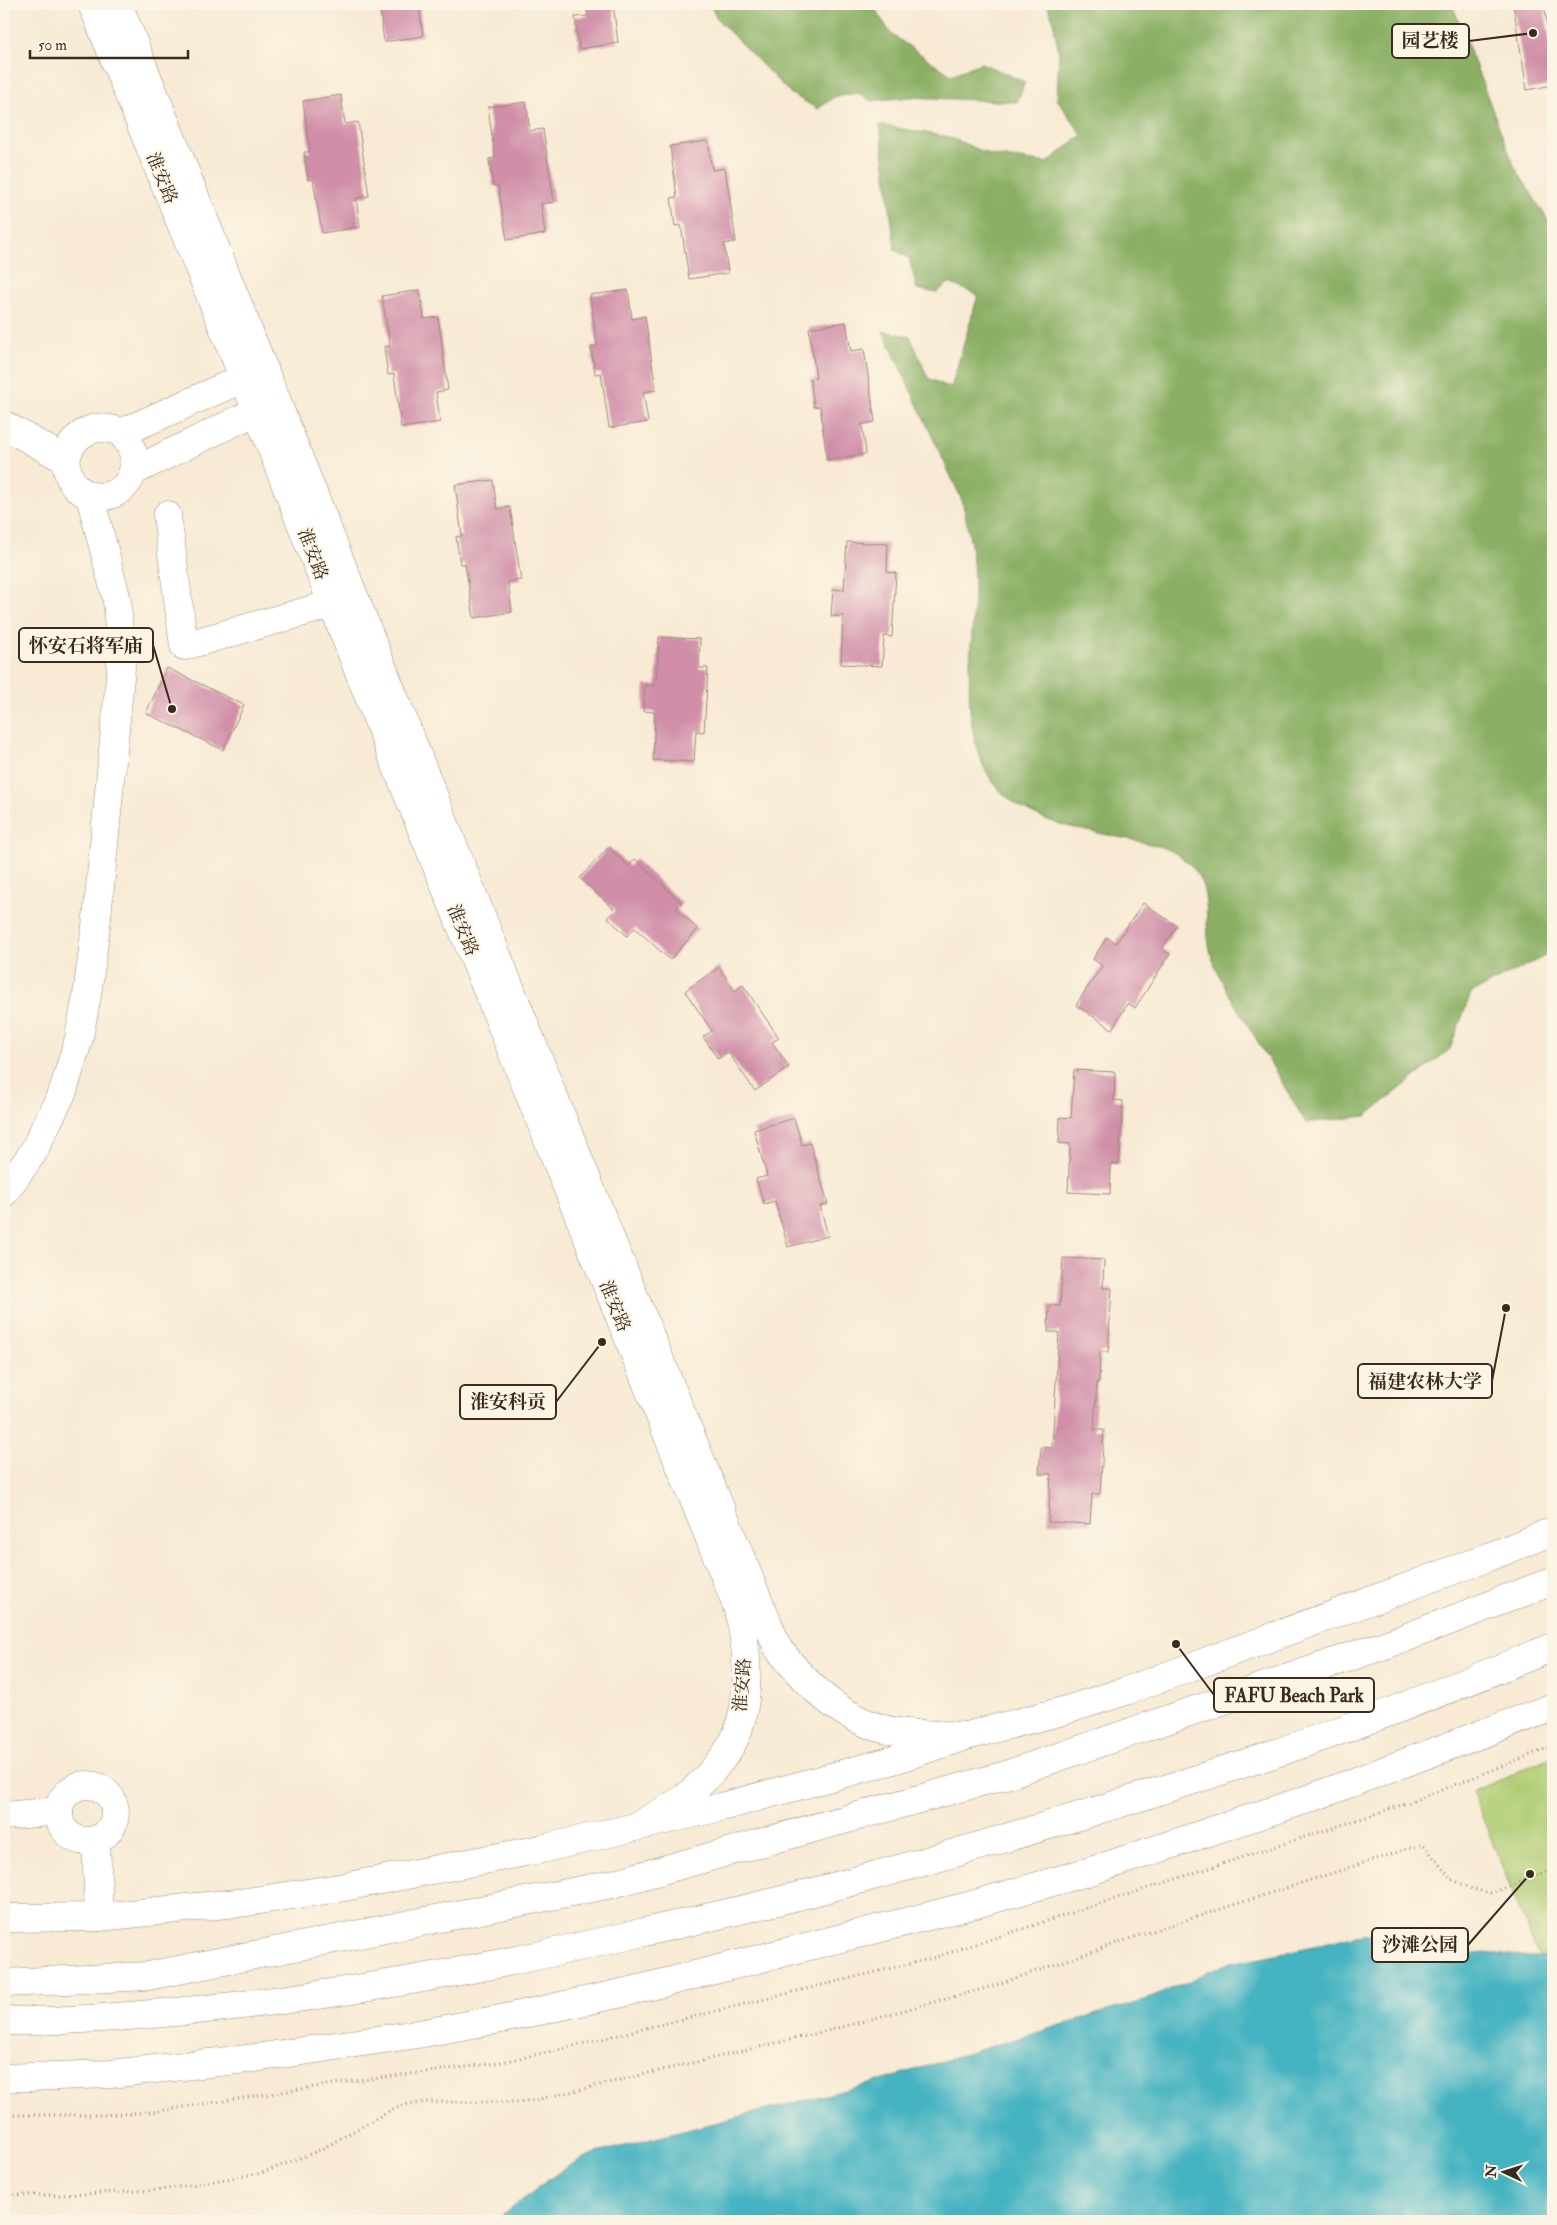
<svg xmlns="http://www.w3.org/2000/svg" width="1557" height="2225" font-family="'IM FELL Double Pica','Noto Serif SC',serif">
  <rect width="100%" height="100%" fill="#fcf5e5"/>
  <filter id="ink" filterUnits="userSpaceOnUse"><feTurbulence type="fractalNoise" baseFrequency=".02" numOctaves="2"/><feDisplacementMap in="SourceGraphic" scale="10" xChannelSelector="R" yChannelSelector="G"/><feConvolveMatrix kernelMatrix="1 2 1 2 8 2 1 2 1" color-interpolation-filters="sRGB"/></filter>
  <filter id="wash" filterUnits="userSpaceOnUse"><feTurbulence type="fractalNoise" baseFrequency=".0096" numOctaves="4" result="noise"/><feDisplacementMap in="SourceGraphic" scale="20" xChannelSelector="R" yChannelSelector="G"/><feGaussianBlur stdDeviation="1.12" result="paint"/><feColorMatrix in="noise" values="0 0 0 0 0 0 0 0 0 0 0 0 0 0 0 0 0 1.4 0 .05"/><feComposite in="paint" operator="in"/></filter>
  <g filter="url(#wash)">
    <rect width="100%" height="100%" fill="#f8ead4"/>
    <!-- green -->
    <path fill="#afcc73" stroke="#757b48" d="M1553,1756V1957L1539,1958L1472,1792Z"/>
    <!-- forest -->
    <g fill="#8bb065" stroke="#636d42">
      <path d="M710,4H872L891,34L951,75L981,63L1025,82L1017,102L910,97L872,101L857,93L834,97L818,109L790,93L717,19Z"/>
      <path d="M1047,4H1452L1514,166L1553,228V952L1471,993L1450,1049L1366,1116L1306,1123C1287,1091 1268,1059 1249,1027C1235,1004 1220,982 1212,957C1200,919 1219,882 1178,855C1167,847 1150,844 1137,841C1081,828 1011,825 983,765C958,707 975,643 974,583C974,555 968,527 962,500L883,331L910,336L928,378L951,388L978,295L949,283L936,293L917,289L909,258L895,250L880,125L949,137L991,155L1047,163L1082,135L1057,99L1059,53L1053,20Z"/>
    </g>
    <!-- water -->
    <path fill="#45b3c1" stroke="#406e70" d="M1365,1933L1407,1951L1437,1957L1486,1952L1539,1958L1553,1957V2221H495C529,2197 557,2167 596,2153L865,2085L1153,1997L1226,1964L1296,1950Z"/>
    <g id="blocks">
      <!-- building -->
      <g fill="#d08ea8">
        <path d="M392,4H419L423,36L384,42L380,10L393,8Z"/>
        <path d="M586,4H613L618,43L579,49L575,17L588,16Z"/>
        <path d="M1513,4H1544L1553,63V85L1527,90Z"/>
        <path d="M341,95L345,124L358,122L369,196L356,198L360,227L322,233L313,179L308,180L304,152H310L303,101Z"/>
        <path d="M526,102L530,131L543,129L554,202L541,204L545,234L507,240L498,186H493L489,159L495,158L488,107Z"/>
        <path d="M708,141L712,170L725,168L736,242L724,244L728,273L689,279L681,225L675,226L671,198L677,197L670,146Z"/>
        <path d="M420,290L424,319L438,317L448,390L436,392L440,422L401,428L394,374L388,375L384,347L390,346L382,296Z"/>
        <path d="M628,290L632,319L645,316L656,390L643,392L648,422L609,428L601,373L595,374L591,347L597,346L590,295Z"/>
        <path d="M846,322L851,351L864,349L875,422L862,424L866,454L827,460L820,406L814,407L810,379L816,378L809,328Z"/>
        <path d="M493,480L497,509L510,507L521,580L508,582L512,612L474,618L465,564H460L456,537L462,536L455,485Z"/>
        <path d="M847,542L888,544L887,572L896,573L892,637L884,636L882,666L841,664L843,616H831L833,589L844,590Z"/>
        <path d="M659,637L700,639L699,668H708L704,732L696,731L694,762L653,760L655,712L643,711L645,685H656Z"/>
        <path d="M167,668L244,705L223,750L146,713Z"/>
        <path d="M609,847L629,866L635,859L682,903L676,909L698,929L670,960L635,928L627,936L608,918L615,910L580,878Z"/>
        <path d="M1143,903L1177,926L1162,949L1170,954L1135,1008L1128,1003L1112,1029L1076,1005L1102,966L1093,959L1107,937L1116,943Z"/>
        <path d="M719,967L735,991L743,985L779,1038L772,1042L789,1067L755,1091L728,1052L718,1059L703,1037L712,1031L685,991Z"/>
        <path d="M1074,1070L1115,1072L1114,1100L1123,1101L1119,1164H1111L1110,1194L1068,1192L1070,1144L1059,1143L1060,1117L1071,1118Z"/>
        <path d="M794,1118L802,1145L810,1143L828,1204L820,1206L828,1236L788,1247L775,1201L764,1204L756,1179L767,1176L754,1130Z"/>
        <path d="M1063,1258L1104,1260L1103,1288H1112L1108,1352H1100L1099,1382H1097L1094,1430H1104L1100,1494H1092L1090,1524L1048,1522L1051,1474H1039L1041,1447L1052,1448L1059,1332H1048L1049,1305L1060,1306Z"/>
      </g>
    </g>
  </g>
  <g filter="url(#ink)">
    <use href="#blocks" fill-opacity="0" stroke="#9a8a79" stroke-width="1"/>
    <g fill="none" stroke-linecap="round" stroke-linejoin="round">
      <!-- minor casing -->
      <g stroke="#9a8a79" stroke-width="29">
        <g id="minor">
          <path d="M4,425L66,460"/>
          <path d="M95,428C103,428 113,428 121,433C123,434 126,439 128,442C145,468 125,501 93,496C84,495 74,487 70,478C60,455 72,436 95,428Z"/>
          <path d="M121,433L264,369"/>
          <path d="M134,471L277,401"/>
          <path d="M167,515L184,646L332,604"/>
          <path d="M4,1193L32,1154L63,1091L79,1038L87,995L97,918L121,667L117,600L90,496"/>
          <circle cx="87" cy="1813" r="28"/>
          <path d="M4,1816L59,1811"/>
          <path d="M96,1840L99,1917"/>
        </g>
      </g>
      <!-- major casing -->
      <g stroke="#9a8a79" stroke-width="29">
        <g id="major">
          <path d="M92,4L257,411L382,731L737,1606C748,1644 751,1693 738,1731C730,1753 702,1785 683,1799C668,1809 652,1817 637,1826"/>
          <path d="M118,4C338,552 552,1102 778,1648C809,1688 845,1723 897,1732C920,1735 944,1735 966,1736"/>
          <path d="M4,1918L99,1917L247,1902L339,1888L541,1849L721,1807L897,1759L966,1736L1063,1711L1126,1691L1489,1557L1553,1531"/>
          <path d="M4,2078L110,2074L255,2058L418,2034L506,2018L631,1991L972,1905L1094,1870L1311,1798L1553,1707"/>
        </g>
      </g>
      <!-- highway casing -->
      <g stroke="#9a8a79" stroke-width="29">
        <g id="highway">
          <path d="M4,1983L148,1976L612,1884L1006,1775L1402,1639L1553,1581"/>
          <path d="M4,2021C68,2022 132,2016 196,2010C346,1995 494,1967 640,1933C706,1918 771,1904 836,1886C981,1847 1125,1803 1267,1756C1364,1724 1459,1685 1553,1647"/>
        </g>
      </g>
      <!-- path -->
      <g stroke="#9a8a79" stroke-width="3" stroke-dasharray="1 4" stroke-linecap="butt">
        <path d="M4,2115H102L152,2112L347,2082L497,2063L544,2053L933,1958L1363,1818L1413,1801L1553,1746"/>
        <path d="M4,2195H62L160,2190L262,2173L320,2150L391,2110L409,2104L428,2102H516L536,2100L827,2031L993,1986L1137,1936L1423,1844L1451,1879L1472,1889L1491,1893L1553,1870"/>
      </g>
      <!-- minor -->
      <use href="#minor" stroke="#fff" stroke-width="28"/>
      <!-- major -->
      <use href="#major" stroke="#fff" stroke-width="28"/>
      <!-- highway -->
      <use href="#highway" stroke="#fff" stroke-width="28"/>
    </g>
  </g>
  <g text-anchor="middle" stroke-width="4" stroke-linejoin="round" paint-order="stroke">
    <!-- street labels -->
    <g font-size="18" fill="#3b2a1e" stroke="#fcf5e5">
      <text transform="translate(162 178) rotate(68)" y="6">淮安路</text>
      <text transform="translate(313 554) rotate(69)" y="6">淮安路</text>
      <text transform="translate(463 930) rotate(68)" y="6">淮安路</text>
      <text transform="translate(615 1306) rotate(68)" y="6">淮安路</text>
      <text transform="translate(742 1685) rotate(-85)" y="6">淮安路</text>
    </g>
  </g>
  <!-- callouts -->
  <path fill="none" stroke="#3b2a1e" stroke-width="2" d="M1533 33L1469 41M172 709L153 645M1506 1308L1492 1381M602 1342L556 1402M1176 1644L1214 1695M1530 1874L1468 1945"/>
  <g fill="#3b2a1e" stroke="#fcf5e5" stroke-width="2">
    <circle cx="1533" cy="33" r="5"/>
    <circle cx="172" cy="709" r="5"/>
    <circle cx="1506" cy="1308" r="5"/>
    <circle cx="602" cy="1342" r="5"/>
    <circle cx="1176" cy="1644" r="5"/>
    <circle cx="1530" cy="1874" r="5"/>
  </g>
  <g fill="#fcf5e5" stroke="#3b2a1e" stroke-width="2">
    <rect x="1392" y="24" width="77" height="34" rx="5"/>
    <rect x="19" y="628" width="134" height="34" rx="5"/>
    <rect x="1358" y="1364" width="134" height="34" rx="5"/>
    <rect x="460" y="1385" width="96" height="34" rx="5"/>
    <rect x="1214" y="1678" width="160" height="34" rx="5"/>
    <rect x="1372" y="1928" width="96" height="34" rx="5"/>
  </g>
  <g font-size="19" text-anchor="middle" font-weight="bold" fill="#3b2a1e">
    <text x="1430" y="47">园艺楼</text>
    <text x="86" y="652">怀安石将军庙</text>
    <text x="1425" y="1388">福建农林大学</text>
    <text x="508" y="1408">淮安科贡</text>
    <text x="1294" y="1702">FAFU Beach Park</text>
    <text x="1420" y="1951">沙滩公园</text>
  </g>
  <!-- margin -->
  <rect width="1557" height="2225" fill="none" stroke="#fcf5e5" stroke-width="20"/>
  <!-- north arrow -->
  <g transform="translate(1504 2172) rotate(274)" stroke="#fcf5e5" stroke-width="4" paint-order="stroke">
  <path d="M0-4L9 19L0 12L-9 19Z" fill="#3b2a1e"/>
  <text y="-8" font-size="14" font-weight="bold" text-anchor="middle" fill="#3b2a1e">N</text>
  </g>
  <!-- scale -->
  <path d="M30 50v8h158v-8" fill="none" stroke="#3b2a1e" stroke-width="2.5"/>
  <text x="38" y="50" font-size="15" fill="#3b2a1e" stroke="#fcf5e5" stroke-width="4" paint-order="stroke">50 m</text>
</svg>
